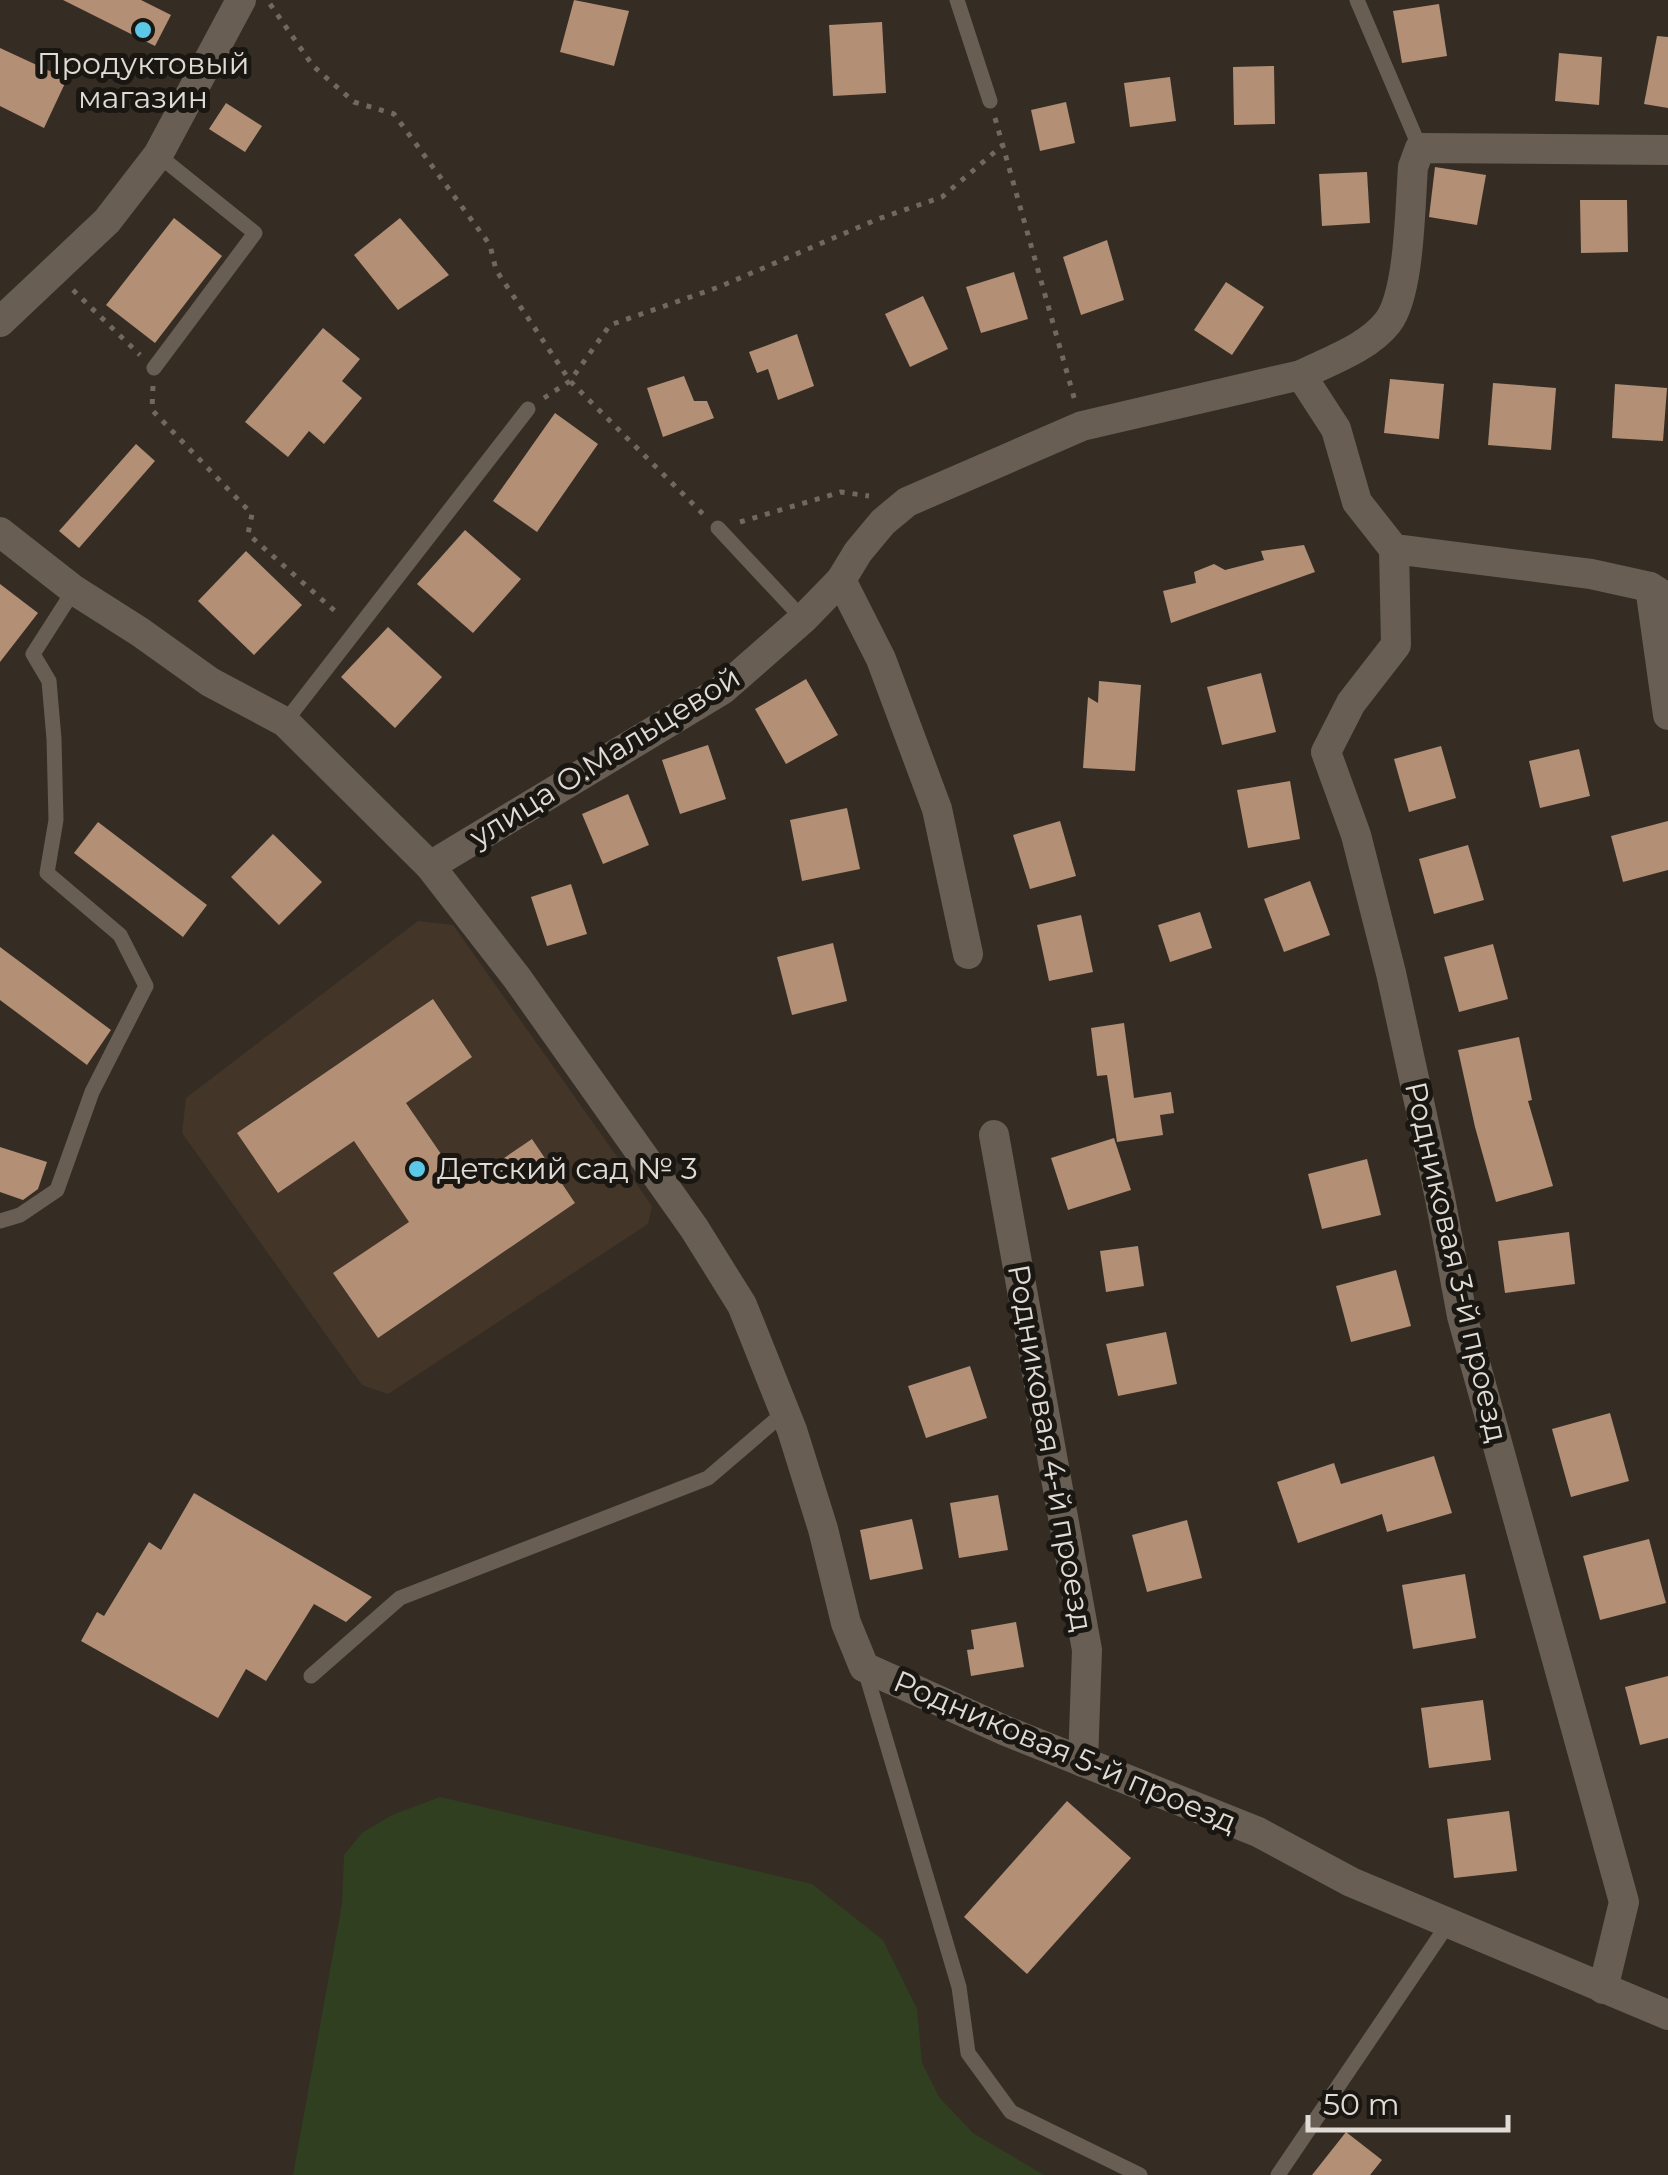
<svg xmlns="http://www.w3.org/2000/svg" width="1668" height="2175" font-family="Montserrat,sans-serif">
  <rect width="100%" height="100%" fill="#352d24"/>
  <!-- built -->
  <path fill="#433527" d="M418,921L453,925L652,1206L648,1224L388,1394L362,1385L182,1133L186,1098Z"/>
  <!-- green -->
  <path fill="#2f3f1f" d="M440,1797L812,1884L883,1940L917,2009L922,2063L939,2097L973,2133L1044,2175H293L342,1904L344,1855L362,1833L392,1815Z"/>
  <!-- building -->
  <g fill="#b38f76">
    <path d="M63,0H141L171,15L155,46Z"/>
    <path d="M574,0L629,11L614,66L560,52Z"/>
    <path d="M1439,4L1447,56L1402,63L1393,11Z"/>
    <path d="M882,22L886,93L833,96L829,25Z"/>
    <path d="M1657,36L1668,37V108L1644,104Z"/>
    <path d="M0,48L67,79L44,128L0,106Z"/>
    <path d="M1559,53L1602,57L1599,105L1555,101Z"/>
    <path d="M1274,66L1275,124L1234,125L1233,67Z"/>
    <path d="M1170,77L1176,121L1130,127L1124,83Z"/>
    <path d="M1066,102L1075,143L1040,151L1031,110Z"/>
    <path d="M226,103L262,126L245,152L209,129Z"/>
    <path d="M1435,167L1486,175L1477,225L1429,217Z"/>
    <path d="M1367,172L1370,223L1322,226L1319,174Z"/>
    <path d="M1580,200H1627L1628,252L1581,253Z"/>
    <path d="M174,218L222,256L155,343L106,305Z"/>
    <path d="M400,218L449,275L398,310L354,255Z"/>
    <path d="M1107,240L1124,300L1081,315L1063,257Z"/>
    <path d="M1014,272L1028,319L981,333L966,287Z"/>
    <path d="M1226,282L1264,307L1232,355L1194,330Z"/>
    <path d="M923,296L948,349L910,367L885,314Z"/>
    <path d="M323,328L360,359L342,381L362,398L324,444L309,431L288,457L245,422Z"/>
    <path d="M797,334L814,386L778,400L768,369L757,373L749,352Z"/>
    <path d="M684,376L694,401H707L714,418L663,437L647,388Z"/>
    <path d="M1390,379L1444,384L1439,439L1384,433Z"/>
    <path d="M1493,383L1556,388L1551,450L1488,445Z"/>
    <path d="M1615,384L1667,388L1663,441L1612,438Z"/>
    <path d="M555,413L598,444L537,532L493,501Z"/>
    <path d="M136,444L155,461L79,548L59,531Z"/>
    <path d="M465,530L521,579L473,633L417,584Z"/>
    <path d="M1304,545L1315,572L1171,623L1163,591L1196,583L1194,572L1214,564L1225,570L1264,560L1261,551Z"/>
    <path d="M246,551L302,605L254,655L198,601Z"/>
    <path d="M0,584L38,613L0,662Z"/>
    <path d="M388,627L442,677L395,728L341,677Z"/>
    <path d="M1261,673L1276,732L1222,745L1207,687Z"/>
    <path d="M806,679L838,735L786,764L755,709Z"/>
    <path d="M1099,681L1141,685L1135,771L1083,768L1088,697L1098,703Z"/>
    <path d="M708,745L726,799L680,814L662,760Z"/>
    <path d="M1441,746L1456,798L1409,812L1394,759Z"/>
    <path d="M1579,749L1590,796L1540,808L1529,761Z"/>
    <path d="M1290,781L1300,839L1248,848L1237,790Z"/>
    <path d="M628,794L649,845L603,864L582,814Z"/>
    <path d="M847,808L860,869L802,881L790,820Z"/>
    <path d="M1060,821L1076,876L1030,889L1013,835Z"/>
    <path d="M1668,821V870L1623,882L1611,836Z"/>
    <path d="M98,822L207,905L183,937L74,853Z"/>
    <path d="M273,834L322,882L279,925L231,877Z"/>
    <path d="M1468,845L1484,900L1434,914L1419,859Z"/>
    <path d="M1310,881L1330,935L1284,952L1264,899Z"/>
    <path d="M571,884L587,934L547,946L531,897Z"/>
    <path d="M1200,912L1212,948L1170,962L1158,925Z"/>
    <path d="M1081,915L1093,972L1049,981L1037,925Z"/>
    <path d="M833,943L847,1001L792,1015L777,957Z"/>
    <path d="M1493,944L1508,999L1459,1012L1444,957Z"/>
    <path d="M0,947L111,1030L87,1065L0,1000Z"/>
    <path d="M433,999L472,1057L406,1103L463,1186L532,1139L575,1203L378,1338L333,1273L409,1222L354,1141L278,1193L237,1133Z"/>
    <path d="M1124,1023L1134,1098L1171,1092L1174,1113L1160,1115L1163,1135L1117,1142L1107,1075L1097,1076L1091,1028Z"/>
    <path d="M1519,1037L1532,1100L1528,1101L1553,1186L1496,1202L1475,1127L1458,1050Z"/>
    <path d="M1114,1138L1131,1190L1068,1210L1051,1158Z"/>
    <path d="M0,1147L47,1162L38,1189L23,1200L0,1192Z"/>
    <path d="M1367,1159L1381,1215L1322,1229L1308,1174Z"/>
    <path d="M1569,1232L1575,1284L1505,1293L1498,1241Z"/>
    <path d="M1138,1246L1144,1286L1106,1292L1100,1251Z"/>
    <path d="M1396,1270L1411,1326L1351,1342L1336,1286Z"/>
    <path d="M1166,1332L1177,1384L1118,1396L1106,1344Z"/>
    <path d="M970,1366L987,1418L926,1438L908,1386Z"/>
    <path d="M1610,1413L1629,1481L1571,1497L1552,1429Z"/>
    <path d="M1434,1456L1452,1513L1387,1532L1382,1514L1298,1543L1277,1482L1334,1463L1341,1484Z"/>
    <path d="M194,1493L372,1597L346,1622L314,1604L266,1681L246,1669L218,1718L81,1641L97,1612L104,1616L149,1542L161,1550Z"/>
    <path d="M998,1495L1008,1550L959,1558L950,1503Z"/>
    <path d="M912,1519L923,1569L870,1580L860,1530Z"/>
    <path d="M1187,1520L1202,1578L1147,1592L1132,1535Z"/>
    <path d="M1649,1539L1666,1603L1600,1620L1583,1556Z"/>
    <path d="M1465,1574L1476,1638L1413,1649L1402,1585Z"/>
    <path d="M1016,1622L1024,1667L971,1676L967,1650L974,1649L971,1630Z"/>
    <path d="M1668,1676V1738L1640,1745L1625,1687Z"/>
    <path d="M1483,1700L1491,1760L1429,1768L1421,1708Z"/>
    <path d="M1067,1801L1131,1858L1027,1974L964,1917Z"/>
    <path d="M1509,1811L1517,1871L1454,1878L1447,1819Z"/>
    <path d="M1346,2132L1382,2160L1370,2175H1312Z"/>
  </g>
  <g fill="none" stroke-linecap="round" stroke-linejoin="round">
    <!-- path -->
    <g stroke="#706961" stroke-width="5" stroke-dasharray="5 8" stroke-linecap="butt">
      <path d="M270,4L313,66L354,102L394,114L490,245L496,270L570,381L705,516"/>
      <path d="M995,118L1075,401"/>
      <path d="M73,290L140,355"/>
      <path d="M153,386L152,410L252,514L248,534L336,612"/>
      <path d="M544,398L570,381L610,325L719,287L878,219L942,197L1003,145"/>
      <path d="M740,522L841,492L869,496"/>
    </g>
    <!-- lane -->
    <g stroke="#685e54" stroke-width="15">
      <path d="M957,0L990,101"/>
      <path d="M1357,0L1420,148"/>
      <path d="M154,368L255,233L158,155"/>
      <path d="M718,528L803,619"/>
      <path d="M285,722L528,409"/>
      <path d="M0,1221L20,1215L57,1190L92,1092L146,986L120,935L47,873L56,820L54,739L49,681L33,654L74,590"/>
      <path d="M865,1670L959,1987L968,2053L1011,2112L1140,2175"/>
      <path d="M311,1676L400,1598L708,1478L785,1412"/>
      <path d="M1278,2175L1448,1924"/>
    </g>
    <!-- street -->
    <g stroke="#685e54" stroke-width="30">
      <path d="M0,322L107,221L158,155L241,0"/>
      <path d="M1301,375C1329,361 1368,348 1388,322C1410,293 1410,205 1413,167L1420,148L1668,150"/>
      <path d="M0,532L74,590L140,632L210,682L285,722L430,866L517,978L694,1228L742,1305L792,1430L823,1529L846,1623L864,1667L1006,1731L1258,1832L1351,1882L1668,2015"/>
      <path d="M1394,549L1396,645L1351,703L1326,752L1356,835L1391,973L1440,1198L1462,1316L1624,1902L1603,1989"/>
      <path d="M841,580L881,659L937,809L968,954"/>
      <path d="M1650,587L1668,715"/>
      <path d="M430,866L722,690L803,619L841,580L858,552L883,522L907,502L1082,426L1301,375L1336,429L1357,502L1394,549L1591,574L1650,587L1668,598"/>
      <path d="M994,1135L1087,1650L1083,1762"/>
    </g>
  </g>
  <!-- markers -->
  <g fill="#5ac8e6" stroke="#1a1612" stroke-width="4">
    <circle cx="143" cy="30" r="10"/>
    <circle cx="417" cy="1169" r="10"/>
  </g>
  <g text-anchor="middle" stroke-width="10" stroke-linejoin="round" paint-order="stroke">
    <!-- poi labels -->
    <g font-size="30" fill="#e1dbd5" stroke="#1a1612">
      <text x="143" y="74">Продуктовый<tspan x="143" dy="34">магазин</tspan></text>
      <text x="437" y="1179" text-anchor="start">Детский сад № 3</text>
    </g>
    <!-- street labels -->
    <g font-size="30" fill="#e1dbd5" stroke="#1a1612">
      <text transform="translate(605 757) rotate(-32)" y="10">улица О.Мальцевой</text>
      <text transform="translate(1456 1262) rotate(77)" y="10">Родниковая 3-й проезд</text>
      <text transform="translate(1050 1448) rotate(80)" y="10">Родниковая 4-й проезд</text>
      <text transform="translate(1065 1752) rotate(23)" y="10">Родниковая 5-й проезд</text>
    </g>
  </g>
  <!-- scale -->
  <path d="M1308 2115v15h200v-15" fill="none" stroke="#e1dbd5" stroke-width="5"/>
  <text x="1323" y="2115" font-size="30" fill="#e1dbd5" stroke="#1a1612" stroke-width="8" paint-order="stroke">50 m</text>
</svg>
